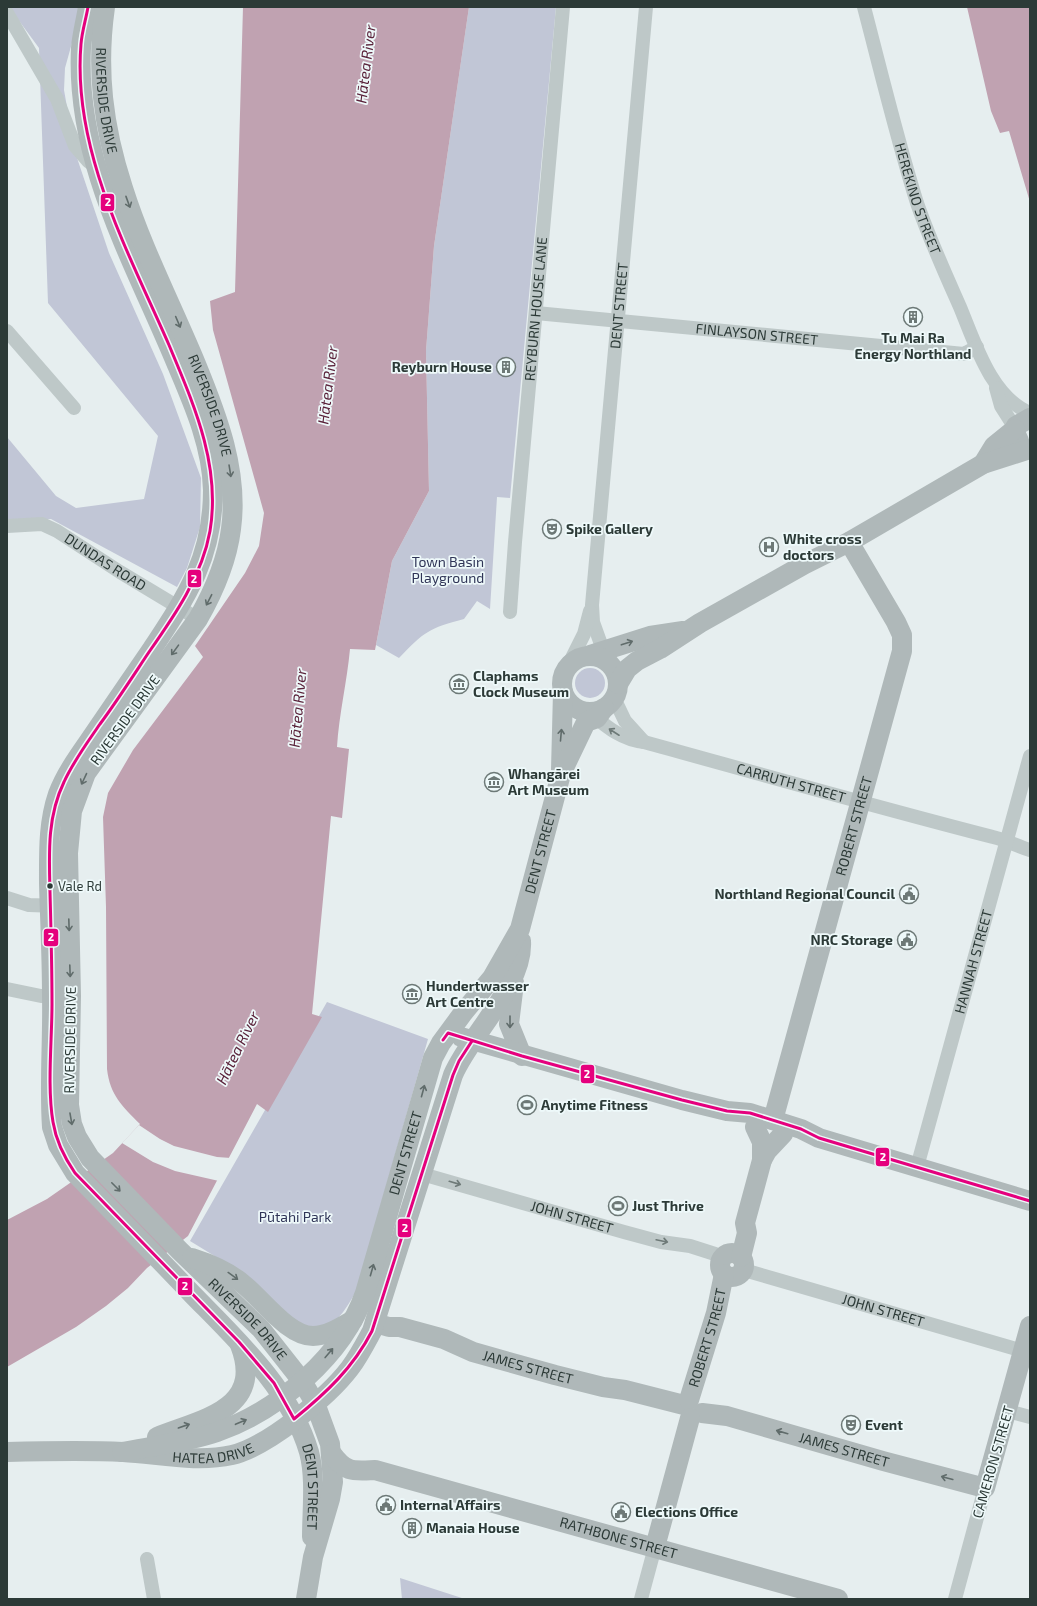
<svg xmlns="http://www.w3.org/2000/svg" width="1037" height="1606" font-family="'Exo 2',sans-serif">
  <rect width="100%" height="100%" fill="#e6eeef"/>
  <!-- green -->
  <g fill="#c1c6d6">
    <path d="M9,7H82L65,68L64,90L75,152L109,253L163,374L201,478L200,527L187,568L177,587L51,519L7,521V437L56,496L76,508L144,499L158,436L48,303L39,48Z"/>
    <path d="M469,7H556L510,498L497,497L490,609L477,601L464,619C429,628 424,632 399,658L376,645L392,561L429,491L426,351L434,246Z"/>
    <circle cx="590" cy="683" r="15"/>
    <path d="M327,1002L428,1039L356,1292C340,1317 333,1335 299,1324L226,1263L190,1241Z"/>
    <path d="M400,1578L465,1599H402Z"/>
  </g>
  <!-- water -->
  <g fill="#c0a2b1">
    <path d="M243,7H469L434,246L426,351L429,491L392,561L375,650L350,649C347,682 339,714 337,747L349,749L342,818L331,816L312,1014L322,1017L268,1112L257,1104L188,1236L147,1268L128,1288L106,1306L76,1327L7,1367V1220L47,1199L113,1153L140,1124C122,1106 110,1095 107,1069L106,907L103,817L108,793L133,750L203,657L195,646L245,573L259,546L264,513L213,330L210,301L235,292Z"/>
    <path d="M967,7H1030V202L1009,131L1000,133L991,111Z"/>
  </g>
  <!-- pier -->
  <path fill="#e6eeef" d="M139,1125L160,1139L174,1146L217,1157L231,1158L219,1181L175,1171L153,1162L122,1143Z"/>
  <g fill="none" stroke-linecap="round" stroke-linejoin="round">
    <!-- street -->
    <g stroke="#bec8c8" stroke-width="14">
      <path id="s1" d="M864,7C881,72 897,139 917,203C929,238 945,273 960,307C975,343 991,397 1030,413"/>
      <path d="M7,13L57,99L75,146L88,161L95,166H100"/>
      <path id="s2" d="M536,313L964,354L977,347"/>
      <path d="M7,331L74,408"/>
      <path d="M996,388L1001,406L1015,428"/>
      <path id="s3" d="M7,526L42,524L57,531L120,572L198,619"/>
      <path id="s4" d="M510,612L515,542L563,7"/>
      <path id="s5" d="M607,661L593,622L592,605L646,7"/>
      <path d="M569,664L584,634L590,611"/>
      <path d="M614,698L625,721L644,742"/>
      <path id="s6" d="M590,713C607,727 622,740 644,742C760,774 876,807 993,837C1006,840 1017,846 1030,850"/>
      <path d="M7,898L29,905L58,906"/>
      <path d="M7,989L41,996H61"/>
      <path id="s7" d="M917,1167L1030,756"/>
      <path id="s8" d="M422,1174L624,1232L661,1242L690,1246L715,1254L722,1259"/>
      <path id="s9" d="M744,1270L1023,1351"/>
      <path d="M1007,1411L1030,1417"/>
      <path d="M147,1559L154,1599"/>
      <path d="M641,1599L655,1547"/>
      <path d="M955,1599L985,1488"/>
    </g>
    <!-- secondary -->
    <g stroke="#afb8b9" stroke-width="20">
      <path id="s10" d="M88,7C86,20 82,34 81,48C75,162 135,263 177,365C194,405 212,446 213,490C213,557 187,596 152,649C134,675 116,702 98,728C84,749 67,770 58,794C48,823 49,852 49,883C50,920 52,958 52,996C53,1040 49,1084 52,1127L58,1145L75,1173C115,1214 154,1254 193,1295C237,1340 291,1390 309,1452C316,1478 312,1510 312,1537"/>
      <path id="s11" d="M105,7C96,70 103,127 123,188C142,248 172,306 196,364C217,415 239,472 231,529C227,561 214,591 198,619L86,773L72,811L68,853L71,996L69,1105L72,1124L77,1137L90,1158L180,1251L261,1329L302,1381L315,1403L330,1444L333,1482L330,1499L313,1557L306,1599"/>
      <path d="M1019,441L1015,432L1016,426L1030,418"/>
      <path d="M983,464L994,446L1015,429"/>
      <path d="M590,655L650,636L683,631"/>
      <circle cx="590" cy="684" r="28"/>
      <path d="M618,684L627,669L637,661L660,649L700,623L805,564L849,542L983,464L1030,449"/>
      <path d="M561,770L563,692"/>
      <path d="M514,983L509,1024L522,1056"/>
      <path d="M461,1037L682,1100L727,1111L750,1113L801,1129L819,1138L1030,1201"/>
      <path id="s12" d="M773,1120L902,651V635L896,622L849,542"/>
      <path d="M762,1160L767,1151L783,1134"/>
      <circle cx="732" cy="1265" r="12"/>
      <path d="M741,1257L747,1233L745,1223L762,1160V1142L755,1127"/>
      <path d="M192,1258C211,1264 228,1271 243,1284C262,1299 288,1336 313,1336C327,1336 341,1327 353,1320"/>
      <path id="s13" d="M375,1323L389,1327H400L444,1339L473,1352L555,1375L603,1387L625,1390L684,1405"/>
      <path id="s14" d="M689,1400L716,1313L724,1274"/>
      <path id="s15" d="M702,1413L727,1416L883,1461L985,1488L1030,1326"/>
      <path d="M157,1437C201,1419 265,1410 240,1345"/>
      <path id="s16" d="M7,1452C45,1451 84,1450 123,1452C159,1454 196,1463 232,1455C267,1447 328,1397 350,1368C359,1356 365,1344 372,1331L453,1075C470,1035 524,985 521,941"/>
      <path id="s17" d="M122,1452C154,1446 187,1442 217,1432C279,1410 343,1356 365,1293L433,1058L441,1043L463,1013L492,978L520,929L561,774L586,722L597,718L604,708"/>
      <path id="s18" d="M332,1454C346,1473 353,1471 375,1470L838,1599"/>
      <path d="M655,1547L690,1418"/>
    </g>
    <!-- bus-1 casing -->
    <g stroke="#eef9fa" stroke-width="6">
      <g id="bus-1">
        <path d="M88,7C86,19 82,31 81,44C72,150 128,251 169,345C194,405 221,465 210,531C202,576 175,615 149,652C133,676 117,701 100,724C87,743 73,762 64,782C47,817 49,854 50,892C51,929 52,967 52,1004C52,1040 47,1087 53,1122C56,1141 64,1157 75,1173L239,1342L274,1383L294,1419C326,1393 353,1368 372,1331L453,1075L459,1061L472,1041"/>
        <path d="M443,1040L448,1033L522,1056L682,1100L727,1111L750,1113L801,1129L819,1138L1030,1201"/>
      </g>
    </g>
    <!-- bus-1 -->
    <use href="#bus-1" stroke="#e5007d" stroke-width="3"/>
  </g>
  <!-- one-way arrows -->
  <defs><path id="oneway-shaft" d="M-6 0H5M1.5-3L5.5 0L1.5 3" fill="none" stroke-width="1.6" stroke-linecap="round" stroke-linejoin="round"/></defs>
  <g stroke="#606c6b">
    <use href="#oneway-shaft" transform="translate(128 202) rotate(70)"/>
    <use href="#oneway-shaft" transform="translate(178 322) rotate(67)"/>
    <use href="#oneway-shaft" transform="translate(230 471) rotate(81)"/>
    <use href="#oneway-shaft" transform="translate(209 600) rotate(117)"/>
    <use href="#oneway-shaft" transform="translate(627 643) rotate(-18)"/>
    <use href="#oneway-shaft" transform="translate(175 650) rotate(126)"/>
    <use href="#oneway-shaft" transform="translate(561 735) rotate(-85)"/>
    <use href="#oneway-shaft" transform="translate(84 779) rotate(115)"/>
    <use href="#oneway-shaft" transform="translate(69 925) rotate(88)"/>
    <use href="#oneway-shaft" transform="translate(70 971) rotate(88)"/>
    <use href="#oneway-shaft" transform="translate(510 1022) rotate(90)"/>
    <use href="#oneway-shaft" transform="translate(423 1091) rotate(-75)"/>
    <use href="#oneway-shaft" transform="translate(71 1119) rotate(80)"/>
    <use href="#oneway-shaft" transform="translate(116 1187) rotate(45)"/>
    <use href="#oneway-shaft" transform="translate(372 1270) rotate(-74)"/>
    <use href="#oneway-shaft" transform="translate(233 1276) rotate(36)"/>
    <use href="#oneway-shaft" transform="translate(329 1353) rotate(-50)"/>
    <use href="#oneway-shaft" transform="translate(241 1422) rotate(-23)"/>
    <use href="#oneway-shaft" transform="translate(184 1426) rotate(-19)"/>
    <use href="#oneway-shaft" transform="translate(782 1432) rotate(-164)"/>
    <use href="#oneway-shaft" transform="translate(947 1478) rotate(-165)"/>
  </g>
  <g stroke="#6e7a78">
    <use href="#oneway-shaft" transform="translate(614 732) rotate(-147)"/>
    <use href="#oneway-shaft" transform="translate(455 1183) rotate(16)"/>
    <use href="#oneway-shaft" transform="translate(662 1241) rotate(12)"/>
  </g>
  <!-- icons -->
  <defs>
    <g id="building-ring" transform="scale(1)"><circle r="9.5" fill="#eef9fa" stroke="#6d7977" stroke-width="1.5"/><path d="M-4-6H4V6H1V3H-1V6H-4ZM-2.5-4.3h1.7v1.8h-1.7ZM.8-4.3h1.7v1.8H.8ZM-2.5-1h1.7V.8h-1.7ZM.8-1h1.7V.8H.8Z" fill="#6d7977"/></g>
    <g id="theatre-ring" transform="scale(1)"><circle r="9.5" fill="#eef9fa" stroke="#6d7977" stroke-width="1.5"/><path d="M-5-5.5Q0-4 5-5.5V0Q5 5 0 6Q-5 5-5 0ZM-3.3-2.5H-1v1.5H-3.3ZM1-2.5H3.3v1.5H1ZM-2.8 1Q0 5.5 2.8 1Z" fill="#6d7977"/></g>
    <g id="hospital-ring" transform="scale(1)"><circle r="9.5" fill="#eef9fa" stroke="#6d7977" stroke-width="1.5"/><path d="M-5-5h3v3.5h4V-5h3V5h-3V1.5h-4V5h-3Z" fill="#6d7977"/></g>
    <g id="museum-ring" transform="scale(1)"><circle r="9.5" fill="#eef9fa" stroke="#6d7977" stroke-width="1.5"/><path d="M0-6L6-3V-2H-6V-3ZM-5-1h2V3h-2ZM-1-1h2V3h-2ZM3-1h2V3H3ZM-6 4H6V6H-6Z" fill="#6d7977"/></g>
    <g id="civic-ring" transform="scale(1)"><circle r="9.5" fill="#eef9fa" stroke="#6d7977" stroke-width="1.5"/><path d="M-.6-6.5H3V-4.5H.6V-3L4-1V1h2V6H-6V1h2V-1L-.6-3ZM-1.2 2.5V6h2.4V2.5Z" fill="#6d7977"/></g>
    <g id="stadium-ring" transform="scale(1)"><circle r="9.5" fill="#eef9fa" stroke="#6d7977" stroke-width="1.5"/><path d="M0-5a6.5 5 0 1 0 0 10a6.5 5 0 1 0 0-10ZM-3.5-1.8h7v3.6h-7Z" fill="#6d7977"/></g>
  </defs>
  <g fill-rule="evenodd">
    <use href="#building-ring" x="913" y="317"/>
    <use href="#building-ring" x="506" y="367"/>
    <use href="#theatre-ring" x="552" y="529"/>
    <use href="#hospital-ring" x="769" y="547"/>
    <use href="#museum-ring" x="459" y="684"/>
    <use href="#museum-ring" x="494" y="782"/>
    <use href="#civic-ring" x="909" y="894"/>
    <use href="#civic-ring" x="907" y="940"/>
    <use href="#museum-ring" x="412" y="994"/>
    <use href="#stadium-ring" x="527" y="1105"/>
    <use href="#stadium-ring" x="618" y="1206"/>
    <use href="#theatre-ring" x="851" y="1425"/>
    <use href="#civic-ring" x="386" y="1505"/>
    <use href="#civic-ring" x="621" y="1512"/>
    <use href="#building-ring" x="412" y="1528"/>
  </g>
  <!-- markers -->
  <circle fill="#2c3a37" stroke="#eef9fa" stroke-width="1.5" cx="50" cy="886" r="3.5"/>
  <g text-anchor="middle" stroke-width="3.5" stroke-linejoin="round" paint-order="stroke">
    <!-- bus labels -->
    <g font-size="13" fill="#2c3a37" stroke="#eef9fa" text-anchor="start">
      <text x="58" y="891">Vale Rd</text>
    </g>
    <!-- street labels -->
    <g font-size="14" fill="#2c3a37" stroke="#eef9fa">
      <text dy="5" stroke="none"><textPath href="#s11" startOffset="94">RIVERSIDE DRIVE</textPath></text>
      <text dy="5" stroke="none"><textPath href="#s1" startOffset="199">HEREKINO STREET</textPath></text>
      <text dy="5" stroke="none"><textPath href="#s5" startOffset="359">DENT STREET</textPath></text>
      <text dy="5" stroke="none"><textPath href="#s4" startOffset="304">REYBURN HOUSE LANE</textPath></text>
      <text dy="5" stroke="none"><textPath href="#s2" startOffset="222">FINLAYSON STREET</textPath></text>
      <text dy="5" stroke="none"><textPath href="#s11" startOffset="418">RIVERSIDE DRIVE</textPath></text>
      <text dy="5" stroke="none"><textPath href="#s3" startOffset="109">DUNDAS ROAD</textPath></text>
      <text transform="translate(125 720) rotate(-54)" y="5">RIVERSIDE DRIVE</text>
      <text dy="5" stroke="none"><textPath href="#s6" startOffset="215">CARRUTH STREET</textPath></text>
      <text dy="5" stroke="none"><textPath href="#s12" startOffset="305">ROBERT STREET</textPath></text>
      <text dy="5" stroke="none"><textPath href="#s17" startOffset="787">DENT STREET</textPath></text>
      <text dy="5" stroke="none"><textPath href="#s7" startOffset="213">HANNAH STREET</textPath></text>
      <text transform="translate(70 1040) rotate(-89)" y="5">RIVERSIDE DRIVE</text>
      <text dy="5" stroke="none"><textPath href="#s17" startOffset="452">DENT STREET</textPath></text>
      <text dy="5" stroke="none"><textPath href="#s8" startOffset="156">JOHN STREET</textPath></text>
      <text dy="5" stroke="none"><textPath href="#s9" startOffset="145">JOHN STREET</textPath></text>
      <text dy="5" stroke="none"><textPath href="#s11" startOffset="1450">RIVERSIDE DRIVE</textPath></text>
      <text dy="5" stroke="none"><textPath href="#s14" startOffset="65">ROBERT STREET</textPath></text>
      <text dy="5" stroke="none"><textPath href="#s13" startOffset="160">JAMES STREET</textPath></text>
      <text dy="5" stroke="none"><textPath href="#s16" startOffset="207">HATEA DRIVE</textPath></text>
      <text dy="5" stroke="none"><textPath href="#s15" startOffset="147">JAMES STREET</textPath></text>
      <text transform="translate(993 1462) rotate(-74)" y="5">CAMERON STREET</text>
      <text dy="5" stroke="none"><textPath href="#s10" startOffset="1641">DENT STREET</textPath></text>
      <text dy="5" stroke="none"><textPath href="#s18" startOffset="302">RATHBONE STREET</textPath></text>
    </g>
    <!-- poi labels -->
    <g font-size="14" font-weight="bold" fill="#2c3a37" stroke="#eef9fa" text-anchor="start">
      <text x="913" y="343" text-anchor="middle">Tu Mai Ra<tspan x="913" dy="16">Energy Northland</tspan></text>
      <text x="492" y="372" text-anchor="end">Reyburn House</text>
      <text x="566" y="534">Spike Gallery</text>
      <text x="783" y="544">White cross<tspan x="783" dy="16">doctors</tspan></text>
      <text x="473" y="681">Claphams<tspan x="473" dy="16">Clock Museum</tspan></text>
      <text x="508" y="779">Whangārei<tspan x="508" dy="16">Art Museum</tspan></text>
      <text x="895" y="899" text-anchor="end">Northland Regional Council</text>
      <text x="893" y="945" text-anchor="end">NRC Storage</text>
      <text x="426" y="991">Hundertwasser<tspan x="426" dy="16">Art Centre</tspan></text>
      <text x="541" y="1110">Anytime Fitness</text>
      <text x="632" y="1211">Just Thrive</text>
      <text x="865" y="1430">Event</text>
      <text x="400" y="1510">Internal Affairs</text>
      <text x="635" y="1517">Elections Office</text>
      <text x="426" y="1533">Manaia House</text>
    </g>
    <!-- park labels -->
    <g font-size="14" fill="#303557" stroke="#eef9fa">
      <text x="448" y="567">Town Basin<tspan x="448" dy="16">Playground</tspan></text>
      <text x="295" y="1222">Pūtahi Park</text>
    </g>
    <!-- water labels -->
    <g font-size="15" font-style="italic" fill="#5a223a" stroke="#eef9fa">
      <text transform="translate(366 64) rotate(-83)" y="5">Hātea River</text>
      <text transform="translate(328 385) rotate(-83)" y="5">Hātea River</text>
      <text transform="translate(298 708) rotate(-85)" y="5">Hātea River</text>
      <text transform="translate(238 1048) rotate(-64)" y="5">Hātea River</text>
    </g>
  </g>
  <g stroke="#eef9fa" stroke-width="1.5">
    <rect x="100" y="193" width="15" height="19" rx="4" fill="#e5007d"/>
    <rect x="187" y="569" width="15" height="19" rx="4" fill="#e5007d"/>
    <rect x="43" y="928" width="16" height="19" rx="4" fill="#e5007d"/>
    <rect x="580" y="1064" width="15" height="20" rx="4" fill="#e5007d"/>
    <rect x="875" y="1147" width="15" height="20" rx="4" fill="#e5007d"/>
    <rect x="397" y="1218" width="15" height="20" rx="4" fill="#e5007d"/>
    <rect x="177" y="1277" width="16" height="19" rx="4" fill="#e5007d"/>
  </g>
  <g font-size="11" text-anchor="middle" font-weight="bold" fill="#fff">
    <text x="108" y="206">2</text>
    <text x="194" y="583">2</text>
    <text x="51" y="941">2</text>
    <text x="587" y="1078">2</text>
    <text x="883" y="1161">2</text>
    <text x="405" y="1232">2</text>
    <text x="185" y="1290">2</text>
  </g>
  <!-- border -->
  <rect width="1037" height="1606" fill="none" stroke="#2c3a37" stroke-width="16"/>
</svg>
